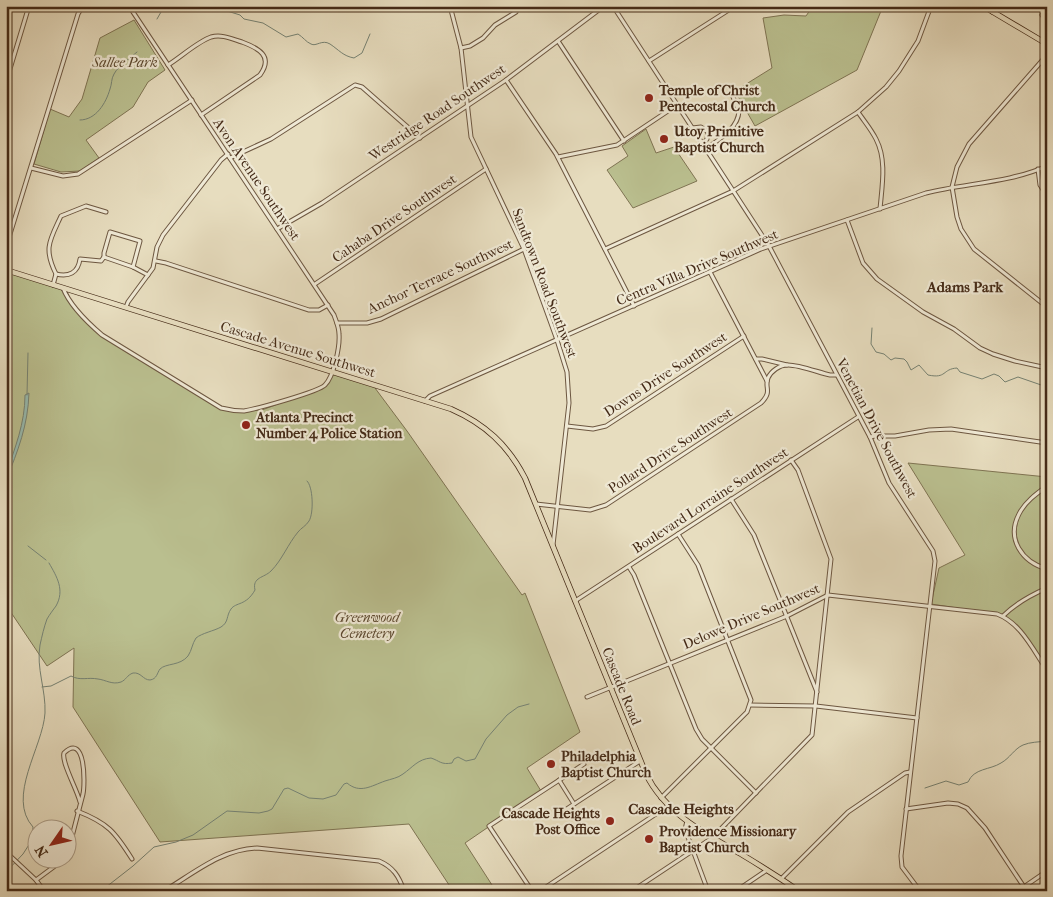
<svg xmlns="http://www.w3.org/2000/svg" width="1053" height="897" font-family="'IM FELL French Canon',serif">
  <rect width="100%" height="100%" fill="#e7ddbf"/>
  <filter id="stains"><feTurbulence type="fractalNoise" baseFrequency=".004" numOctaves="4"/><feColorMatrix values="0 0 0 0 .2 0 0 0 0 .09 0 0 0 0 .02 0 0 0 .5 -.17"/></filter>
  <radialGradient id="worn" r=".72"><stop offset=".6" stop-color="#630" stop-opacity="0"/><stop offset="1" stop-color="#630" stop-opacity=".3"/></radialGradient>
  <!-- green -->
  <g fill="#babf8f" stroke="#7f7453">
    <path d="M813,6H883L857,70L755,126L735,91L772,68L763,18L784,15L806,16Z"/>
    <path d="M134,20L165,70L148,82L133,107L86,140L99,158L80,171L61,172L34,164L50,109L69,117L82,99L100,38Z"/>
    <path d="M646,129L656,153L674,147L697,181L633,208L607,170L628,156L622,146Z"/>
    <path d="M6,269L65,287L70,299L80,313L94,328L113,341L217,405L239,411L262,410L323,387L332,372L372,384L407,431L522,595L525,593L580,732L527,768L541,791L465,843L492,885L483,891H453L409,824L160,842L73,707L74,648L47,666L6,605Z"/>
    <path d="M908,463L1047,477V669L1013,624L1003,615L931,604L939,568L965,555Z"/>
  </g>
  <!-- water -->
  <path fill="#97bcb1" stroke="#768273" d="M29,393C28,425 18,451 6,480V474C15,448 25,423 25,395Z"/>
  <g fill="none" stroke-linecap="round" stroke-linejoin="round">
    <!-- stream -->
    <g stroke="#768273" stroke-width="1">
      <path d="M220,6L224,10L240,15L244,19L263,23L286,37L298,34C303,37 306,42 311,44C316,47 322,39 330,44C339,50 343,56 354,58L362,53L370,34"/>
      <path d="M157,19L161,12V6"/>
      <path d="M80,120C96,120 106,103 110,89C112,84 111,79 114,74C119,65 129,59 137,52"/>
      <path d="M872,328L871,344L876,352L884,354L891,360L895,358L904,359L907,362L911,370L919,365L928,375C947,379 942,369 957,368L960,372L982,379L994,374L999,376L1005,382L1018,377L1047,387"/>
      <path d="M27,395L28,353"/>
      <path d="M28,546L46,560"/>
      <path d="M42,687L51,686L71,676C80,681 88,677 98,679C106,680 112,685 121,682C126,680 127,675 133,673C141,672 143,680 150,680C157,679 157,673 160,669C166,663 180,666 188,656C192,650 192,644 196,638C202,633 214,631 221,627C229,622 226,616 231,609C236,602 246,606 255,590C252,577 264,578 271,571C282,560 288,544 298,532C301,528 306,526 309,521C314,513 313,486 307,481"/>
      <path d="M925,788L946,781L959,785L968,782C974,768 990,770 1001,763C1010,758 1014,749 1023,745C1030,742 1039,742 1047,741"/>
      <path d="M6,872L23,854L32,840L33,827C6,797 43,747 45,713C46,690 36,668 40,645C42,636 44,627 47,619C50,614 53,610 56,606C65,590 57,577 49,563"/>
      <path d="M101,891L133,866L154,847L176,842L193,835L227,811L259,813L268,811L272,809L284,789L288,788L309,798L323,799L336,795L344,784L347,783C360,794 371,786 385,781C391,779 398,778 403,774C413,767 418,759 431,758C440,761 441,765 452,763L454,759L458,757L466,761L475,759L486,739L507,715L518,707L529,704"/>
    </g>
    <!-- minor casing -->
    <g stroke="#6d5741" stroke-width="5">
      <g id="minor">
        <path d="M329,6L348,9L363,6"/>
        <path d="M450,6L461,48L471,137L524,249L557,340L567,372L569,403L553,545"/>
        <path d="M613,6L769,246L870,437L889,483L933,551L935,561L901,856L902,867L920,891"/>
        <path d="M992,12L996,6"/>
        <path d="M1047,12L1042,15L1047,22"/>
        <path d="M558,41L624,141"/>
        <path d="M461,48L470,46L483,38L495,25L516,12"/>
        <path d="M1047,55L969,144L957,167L952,187L957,217L961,229L974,249L1047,307"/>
        <path d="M649,61L735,6"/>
        <path d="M168,65C181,57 197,42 211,37C222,34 232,39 242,42C258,48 274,56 260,75L201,115"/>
        <path d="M506,80L556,154L634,306"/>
        <path d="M6,82L29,6"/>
        <path d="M858,112C864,121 871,129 876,139C887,160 882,186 880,209"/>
        <path d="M692,128L701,127L708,132L707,139L703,144"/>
        <path d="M706,149C719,139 738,129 739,111L733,97"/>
        <path d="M558,157L617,145L677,105"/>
        <path d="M230,158L271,139L355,85L362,87L420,138"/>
        <path d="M31,168L63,176L78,174L192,100"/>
        <path d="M1038,169L1040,185L1047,196"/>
        <path d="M847,220L863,263L877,279L923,312L954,329L980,348L993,354L1015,361L1047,368"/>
        <path d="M277,229L322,203L506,80L604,6"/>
        <path d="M6,247L78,14L83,6"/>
        <path d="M605,249L733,191L858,112L886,87L899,71L918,41L931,6"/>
        <path d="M104,257V253L110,232L140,241L133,267"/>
        <path d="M156,261L166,263L309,310H319L328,305"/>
        <path d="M710,272L767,381"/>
        <path d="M56,274C69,277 78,273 80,259L101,261L104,257L133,267L148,275"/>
        <path d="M315,284L486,169"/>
        <path d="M53,285L56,274C43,248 50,240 61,216L86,206L106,212"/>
        <path d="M63,288C70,306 88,323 102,335L221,408C229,410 236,411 244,411C256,409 318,392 325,385C334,376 340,346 339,334C339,327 336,321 334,315L129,6"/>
        <path d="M126,307L128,302L153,268L157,247L163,235L221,160L228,154"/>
        <path d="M337,323H367L381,319L524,249"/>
        <path d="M756,359H762L787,365"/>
        <path d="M425,401L430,396L761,249L926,193C966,183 1009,183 1047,166"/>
        <path d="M567,426L593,429L606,426L744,336"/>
        <path d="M870,437L875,436H895L929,430L951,429L1047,443"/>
        <path d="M1047,486C1036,494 1025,502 1019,514C1006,539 1022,562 1047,569"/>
        <path d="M731,499L754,535L817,692"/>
        <path d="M536,504L590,510L606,505L761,403C773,391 764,388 768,378C771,371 780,365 787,365C797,364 820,373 830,375H836"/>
        <path d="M629,567L634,575L696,729L702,739L756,793"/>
        <path d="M575,601L858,417"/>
        <path d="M1003,616C1015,604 1031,595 1047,588"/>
        <path d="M587,697L787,616L828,595L997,614C1021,623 1033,650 1047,670"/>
        <path d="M750,705L816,706L917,718"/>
        <path d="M559,780L574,804"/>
        <path d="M661,798L747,712L751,700L698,565L678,534"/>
        <path d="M906,809L948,803L958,804L967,808L985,828L1024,887"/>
        <path d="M77,811C108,823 115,832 132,859"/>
        <path d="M562,812L640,761"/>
        <path d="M687,821L685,829L708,891"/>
        <path d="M6,852L36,880L44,891"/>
        <path d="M68,852L83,794C85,784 86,732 64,753C61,762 77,789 80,802"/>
        <path d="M781,879L848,812L905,773L910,772"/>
        <path d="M36,880L63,860"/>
        <path d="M164,891C194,873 222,849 257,848L379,861C393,867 399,876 404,891"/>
        <path d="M532,891L489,826L584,764"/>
        <path d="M540,891L668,806"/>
        <path d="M632,891L712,838L812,735L831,559L798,470L791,460"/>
        <path d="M736,891L767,870"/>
        <path d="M1018,891L1047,871"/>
      </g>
    </g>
    <!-- major casing -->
    <g stroke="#442a17" stroke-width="6">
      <g id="major">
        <path d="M983,6L1047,44"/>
        <path d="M6,270L451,409C485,424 508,445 525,478L646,774C665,813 704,833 741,854C761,866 780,878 799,891"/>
      </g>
    </g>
    <!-- minor -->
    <use href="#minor" stroke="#efe9d5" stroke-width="3"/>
    <!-- major -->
    <use href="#major" stroke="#e7ddbf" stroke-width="4.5"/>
  </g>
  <!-- markers -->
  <g fill="#8f2418" stroke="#efe9d5" stroke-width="2">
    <circle cx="649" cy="98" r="5"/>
    <circle cx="664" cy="139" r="5"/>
    <circle cx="246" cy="425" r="5"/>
    <circle cx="551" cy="764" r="5"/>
    <circle cx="610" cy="821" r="5"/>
    <circle cx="649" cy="839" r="5"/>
  </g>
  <g text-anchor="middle" stroke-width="4.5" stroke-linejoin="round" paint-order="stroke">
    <!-- park labels -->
    <g font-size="14" font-style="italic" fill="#5c482f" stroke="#efe9d5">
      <text x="125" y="67">Sallee Park</text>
      <text x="367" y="622">Greenwood<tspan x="367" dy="16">Cemetery</tspan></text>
    </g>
    <!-- poi labels -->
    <g font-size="14" font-weight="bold" fill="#442a17" stroke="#efe9d5" text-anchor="start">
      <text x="659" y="95">Temple of Christ<tspan x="659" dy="16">Pentecostal Church</tspan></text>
      <text x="674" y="136">Utoy Primitive<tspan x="674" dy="16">Baptist Church</tspan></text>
      <text x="256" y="422">Atlanta Precinct<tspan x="256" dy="16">Number 4 Police Station</tspan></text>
      <text x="561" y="761">Philadelphia<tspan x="561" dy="16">Baptist Church</tspan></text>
      <text x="600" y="818" text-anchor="end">Cascade Heights<tspan x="600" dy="16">Post Office</tspan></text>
      <text x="659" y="836">Providence Missionary<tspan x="659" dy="16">Baptist Church</tspan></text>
    </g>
    <!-- street labels -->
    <g font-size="14" fill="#442a17" stroke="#efe9d5">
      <text transform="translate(437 112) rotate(-34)" y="5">Westridge Road Southwest</text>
      <text transform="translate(257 179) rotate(56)" y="5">Avon Avenue Southwest</text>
      <text transform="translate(394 218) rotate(-34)" y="5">Cahaba Drive Southwest</text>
      <text transform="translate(697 267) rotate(-23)" y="5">Centra Villa Drive Southwest</text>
      <text transform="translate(440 276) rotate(-25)" y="5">Anchor Terrace Southwest</text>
      <text transform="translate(545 283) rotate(69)" y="5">Sandtown Road Southwest</text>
      <text transform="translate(298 349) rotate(17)" y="5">Cascade Avenue Southwest</text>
      <text transform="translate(665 374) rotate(-33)" y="5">Downs Drive Southwest</text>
      <text transform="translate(877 428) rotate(62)" y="5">Venetian Drive Southwest</text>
      <text transform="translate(670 450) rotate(-33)" y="5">Pollard Drive Southwest</text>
      <text transform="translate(710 500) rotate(-33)" y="5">Boulevard Lorraine Southwest</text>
      <text transform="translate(751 616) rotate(-23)" y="5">Delowe Drive Southwest</text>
      <text transform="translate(622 686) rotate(68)" y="5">Cascade Road</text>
    </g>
    <!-- neighbourhood labels -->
    <g font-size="15" font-weight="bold" fill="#442a17" stroke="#efe9d5">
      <text x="965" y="292">Adams Park</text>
      <text x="681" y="814">Cascade Heights</text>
    </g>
  </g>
  <!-- margin -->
  <rect width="1053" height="897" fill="none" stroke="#e7ddbf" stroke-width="25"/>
  <rect x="8" y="8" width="1038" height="882" fill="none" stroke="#442a17" stroke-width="2.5"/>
  <rect x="12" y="12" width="1028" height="872" fill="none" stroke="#442a17"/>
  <!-- north arrow -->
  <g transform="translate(52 844) rotate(236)"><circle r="24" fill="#efe9d5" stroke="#ab9d89"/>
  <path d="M0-4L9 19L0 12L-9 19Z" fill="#8f2418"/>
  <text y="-8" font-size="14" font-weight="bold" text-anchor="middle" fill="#442a17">N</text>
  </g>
  <rect width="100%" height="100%" filter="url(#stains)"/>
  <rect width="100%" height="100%" fill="url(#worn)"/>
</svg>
